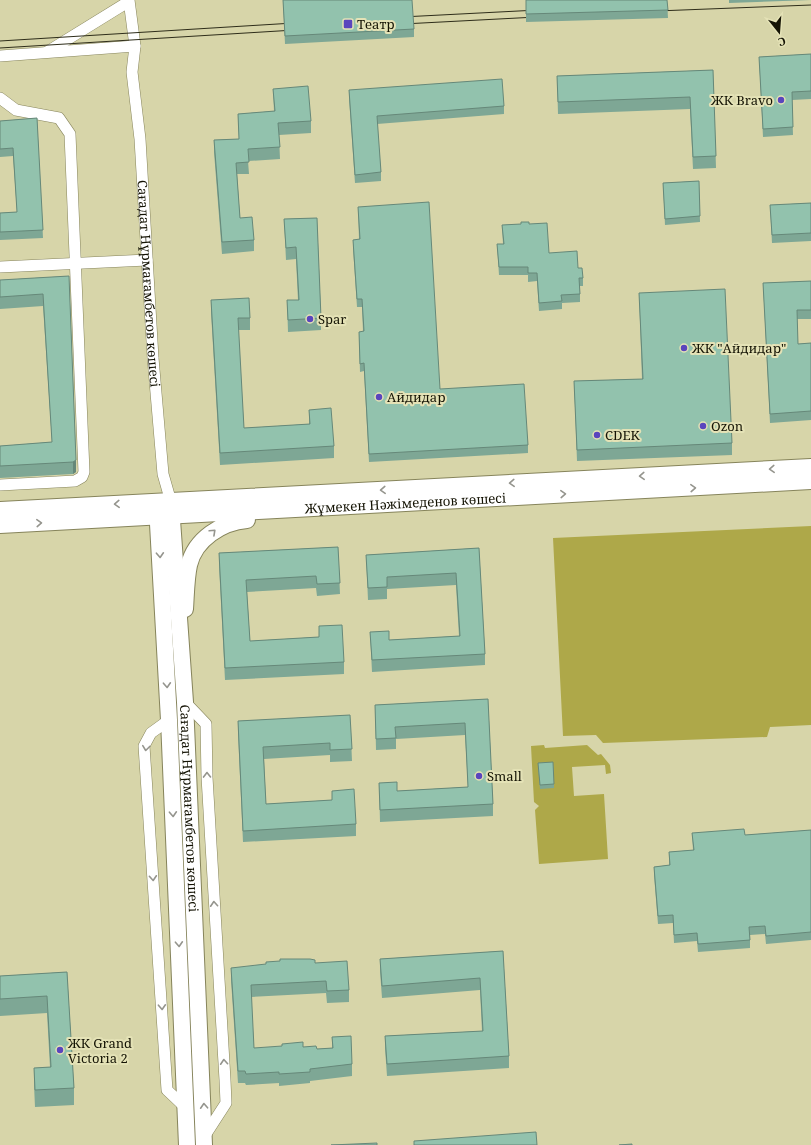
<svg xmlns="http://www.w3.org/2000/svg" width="811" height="1145" font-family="'Noto Serif',serif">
  <rect width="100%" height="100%" fill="#d7d5a9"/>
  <!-- green -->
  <g fill="#aea849">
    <path d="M811,526V725L770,727L767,737L603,743L596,735L563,736L553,538Z"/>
    <path d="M544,745L545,748L587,745L598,755L601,754L610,765L611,773L606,774L605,765L572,767L574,796L604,794L608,859L539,864L535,810L539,806L534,802L531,746Z"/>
  </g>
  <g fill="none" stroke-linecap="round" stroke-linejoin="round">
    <!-- street casing -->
    <g stroke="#86845b" stroke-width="12">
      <g id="street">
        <path id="s1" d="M129,0L135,46L132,72L140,139L153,358L163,474L171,502"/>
        <path d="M47,52L128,2"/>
        <path d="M0,56L135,46"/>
        <path d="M0,98L16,110L59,118L70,134L84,472L82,477L75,481L0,485"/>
        <path d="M0,267L147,260"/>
        <path d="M185,702L206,724L207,777L225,1080L226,1103L204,1137"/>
        <path d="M169,720L151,733L144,746L167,1090L186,1108"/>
      </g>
    </g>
    <!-- secondary casing -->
    <g stroke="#86845b" stroke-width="18">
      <g id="secondary">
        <path d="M157,506L169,720L187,1145"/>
        <path id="s2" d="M171,506L185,702L204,1145"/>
        <path d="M0,510L811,467"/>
        <path id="s3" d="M0,525L811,481"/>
        <path d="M185,609C186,595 186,579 189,565C195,539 222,522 247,520"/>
      </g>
    </g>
    <!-- street -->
    <use href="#street" stroke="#fff" stroke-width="11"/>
    <!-- secondary -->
    <use href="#secondary" stroke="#fff" stroke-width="16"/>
    <!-- tram -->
    <g stroke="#2e2d1a" stroke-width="1">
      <path d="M657,11L811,5"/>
      <path d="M402,17L538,10"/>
      <path d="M403,24L537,17"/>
      <path d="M0,41L294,23"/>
      <path d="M0,48L295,30"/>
    </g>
  </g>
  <!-- wall -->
  <g fill="#7ea795">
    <path d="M283,0L414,29V37L285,44Z"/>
    <path d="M526,0H667L668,18L526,22Z"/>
    <path d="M729,0H811L729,3Z"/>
    <path d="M811,54V99L792,100L793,135L763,137L759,57Z"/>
    <path d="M713,70L716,168L693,169L690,109L558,114L557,76Z"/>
    <path d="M273,89L311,121V133L279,135L280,159L248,161L249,174H237L240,218L254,240V251L222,254L214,152V140L239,139L238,114L274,111Z"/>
    <path d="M349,90L504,106V114L377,124L381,172V181L355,183L349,98Z"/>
    <path d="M37,118L43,238L0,240V213L17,212L13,156L0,157V121Z"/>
    <path d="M699,181L700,222L665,225L663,183Z"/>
    <path d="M811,203V241L772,243L770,205Z"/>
    <path d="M358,207L440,389L528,445V453L369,462L364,371L360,372L359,339V332L363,331L362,307H357L353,248V240L359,239Z"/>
    <path d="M317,218L321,318V330L288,332L287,300H298L296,259L286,260L284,219Z"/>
    <path d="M529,224L549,253L578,268L583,278V286H580V302L562,303V309L539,311L537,281L528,282V275H499L497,244H503L502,225Z"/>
    <path d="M69,276L76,472L73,474L0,478V446L52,442L43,306L0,309V280Z"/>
    <path d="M811,281V319H797L798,344L811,343V420L770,423L763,283Z"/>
    <path d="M639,293L732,443V455L577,461L574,381L642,379Z"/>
    <path d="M211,300L250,318V330H238L244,428L309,424V410L334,446V458L220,465L211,312Z"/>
    <path d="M338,547L340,594L317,596L316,588L247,592L250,641L319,637V626L344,662V674L225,680L219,565V553Z"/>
    <path d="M479,548L485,654V665L372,672L370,632L389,640L459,636L456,585L387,589V599L368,600L366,555Z"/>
    <path d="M488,699L493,804V816L380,822L379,783L397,791L468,787L465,735L396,739V749L376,750L375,705Z"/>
    <path d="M350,715L352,761L330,762V755L264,759L266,804L332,800V791L356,824V836L243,842L238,733V721Z"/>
    <path d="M538,767L554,784V788L540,789Z"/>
    <path d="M811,830V940L766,944L765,934L750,935V948L698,952L697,941L674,943L673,923L658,924L654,875V867L669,865V852L693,850L692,833L745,835Z"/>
    <path d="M503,951L509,1056V1068L387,1076L385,1048V1036L482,1031L480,990L382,998L380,971V959Z"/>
    <path d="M315,963L349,990V1002L327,1003L326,993L251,997L254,1048L303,1047L317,1049L332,1048V1037L352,1064V1076L310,1081V1083L279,1086V1083L246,1085L245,1083H238L231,980V968Z"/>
    <path d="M67,972L74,1088V1105L35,1107L34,1085V1068L50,1067L47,1013L0,1016V976Z"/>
  </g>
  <!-- shaded-wall -->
  <path fill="#668879" d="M76,460V472L73,474V462Z"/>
  <!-- building -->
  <g fill="#92c2ad" stroke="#668879">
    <path d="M283,0H412L414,29L285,36Z"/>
    <path d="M526,0H667L668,10L526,14Z"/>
    <path d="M811,54V91L792,92L793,127L763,129L759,57Z"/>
    <path d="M713,70L716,156L693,157L690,97L558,102L557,76Z"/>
    <path d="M502,79L504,106L377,116L381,172L355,175L349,90Z"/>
    <path d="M308,86L311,121L278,123L280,147L248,149L249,162L236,163L240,218L252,217L254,240L222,242L214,140L239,139L238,114L275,111L273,89Z"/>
    <path d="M37,118L43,230L0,232V213L17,212L13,148L0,149V121Z"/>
    <path d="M699,181L700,216L665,219L663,183Z"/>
    <path d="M429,202L440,389L524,384L528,445L369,454L364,363L360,364L359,332L364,331L362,299H357L353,240L360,239L358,207Z"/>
    <path d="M811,203V233L772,235L770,205Z"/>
    <path d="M317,218L321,318L288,320L287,300H299L296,247L286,248L284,219Z"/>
    <path d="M521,222H529V224L547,223L549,253L577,251L578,268H582L583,278H579L580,294L561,295L562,301L539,303L537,273H528V267H499L497,244H504L502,225L521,224Z"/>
    <path d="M69,276L76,460L73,462L0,466V446L52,442L43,294L0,297V280Z"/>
    <path d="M811,281V310H797L798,344L811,343V411L770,414L763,283Z"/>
    <path d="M725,289L732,443L577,450L574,381L643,379L639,293Z"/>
    <path d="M249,298L250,318H238L244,428L310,424L309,410L331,408L334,446L220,453L211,300Z"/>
    <path d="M338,547L340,583L317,584L316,576L246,580L250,641L319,637V626L342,625L344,662L225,668L219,553Z"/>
    <path d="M479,548L485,654L372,660L370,632L389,631V640L460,636L456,573L387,577V587L368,588L366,555Z"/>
    <path d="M488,699L493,804L380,810L379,783L397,782V791L468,787L465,723L395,727L396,738L376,739L375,705Z"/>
    <path d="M350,715L352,749L330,750V743L263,747L266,804L332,800V791L354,789L356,824L243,831L238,721Z"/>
    <path d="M553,762L554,784L540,785L538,763Z"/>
    <path d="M744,829L745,835L811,830V932L766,936L765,926L749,927L750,940L698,944L697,933L674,935L673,915L658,916L654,867L670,865L669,852L694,850L692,833Z"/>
    <path d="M503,951L509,1056L387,1064L385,1036L483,1031L480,978L382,986L380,959Z"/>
    <path d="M280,959H310L315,960V963L347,961L349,990L327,991L326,981L251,985L254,1048L282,1046V1044L303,1042V1047L316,1046L317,1049L333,1048L332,1037L351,1036L352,1064L310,1069V1072L279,1074V1072L246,1074L245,1071H238L231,968L266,964V962L280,961Z"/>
    <path d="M67,972L74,1088L35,1090L34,1068L51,1067L47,996L0,999V976Z"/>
    <path d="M536,1132L537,1145H414V1141Z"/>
    <path d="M377,1143V1145H331Z"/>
    <path d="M632,1144V1145H619Z"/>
  </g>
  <!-- one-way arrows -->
  <defs><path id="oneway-chevron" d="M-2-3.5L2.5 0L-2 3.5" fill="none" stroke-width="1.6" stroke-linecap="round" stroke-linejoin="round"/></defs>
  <g stroke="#95958e">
    <use href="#oneway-chevron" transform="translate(772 469) rotate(177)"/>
    <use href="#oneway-chevron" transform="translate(642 476) rotate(177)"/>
    <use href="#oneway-chevron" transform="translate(512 483) rotate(177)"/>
    <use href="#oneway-chevron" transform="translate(693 488) rotate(-3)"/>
    <use href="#oneway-chevron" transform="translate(383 490) rotate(177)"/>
    <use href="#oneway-chevron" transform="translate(563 494) rotate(-3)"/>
    <use href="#oneway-chevron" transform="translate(117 504) rotate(177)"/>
    <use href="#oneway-chevron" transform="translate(39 523) rotate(-3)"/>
    <use href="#oneway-chevron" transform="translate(213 532) rotate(-43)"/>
    <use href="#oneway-chevron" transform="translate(160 555) rotate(87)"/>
    <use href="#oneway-chevron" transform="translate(167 685) rotate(87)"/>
    <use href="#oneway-chevron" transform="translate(146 748) rotate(97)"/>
    <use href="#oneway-chevron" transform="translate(207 775) rotate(-91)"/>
    <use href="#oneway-chevron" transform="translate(173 814) rotate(87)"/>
    <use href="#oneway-chevron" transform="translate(153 878) rotate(86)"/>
    <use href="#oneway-chevron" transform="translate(214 904) rotate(-94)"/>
    <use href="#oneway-chevron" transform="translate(179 944) rotate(87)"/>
    <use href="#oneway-chevron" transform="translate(162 1007) rotate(87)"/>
    <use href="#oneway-chevron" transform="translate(224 1062) rotate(-94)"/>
    <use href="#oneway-chevron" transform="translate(204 1106) rotate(-93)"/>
  </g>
  <!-- markers -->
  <g fill="#5a45bd" stroke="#e4e2b6" stroke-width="1.5">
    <rect x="343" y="19" width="10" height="10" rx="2"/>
    <circle cx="781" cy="100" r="4"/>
    <circle cx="310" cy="319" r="4"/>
    <circle cx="684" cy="348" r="4"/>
    <circle cx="379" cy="397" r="4"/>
    <circle cx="703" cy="426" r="4"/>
    <circle cx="597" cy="435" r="4"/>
    <circle cx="479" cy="776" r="4"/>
    <circle cx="60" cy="1050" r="4"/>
  </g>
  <g text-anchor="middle" stroke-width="4" stroke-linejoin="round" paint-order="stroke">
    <!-- poi labels -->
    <g font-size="13" fill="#141304" stroke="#e4e2b6" text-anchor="start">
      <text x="357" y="29">Театр</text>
      <text x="773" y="105" text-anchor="end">ЖК Bravo</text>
      <text x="318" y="324">Spar</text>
      <text x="692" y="353">ЖК "Айдидар"</text>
      <text x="387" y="402">Айдидар</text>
      <text x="711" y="431">Ozon</text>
      <text x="605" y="440">CDEK</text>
      <text x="487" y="781">Small</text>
      <text x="68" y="1048">ЖК Grand<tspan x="68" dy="15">Victoria 2</tspan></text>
    </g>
    <!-- street labels -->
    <g font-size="13" fill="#141304" stroke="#e4e2b6">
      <text dy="5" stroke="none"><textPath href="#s1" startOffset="285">Сағадат Нұрмағамбетов көшесі</textPath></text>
      <text dy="5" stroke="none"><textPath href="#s3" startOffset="406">Жұмекен Нәжімеденов көшесі</textPath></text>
      <text dy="5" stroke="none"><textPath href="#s2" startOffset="303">Сағадат Нұрмағамбетов көшесі</textPath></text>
    </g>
  </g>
  <!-- north arrow -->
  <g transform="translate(779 32) rotate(163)" stroke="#e4e2b6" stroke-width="3" paint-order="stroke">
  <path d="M0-3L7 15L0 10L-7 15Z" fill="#141304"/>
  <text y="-6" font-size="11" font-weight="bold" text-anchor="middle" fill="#141304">С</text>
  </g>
</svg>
